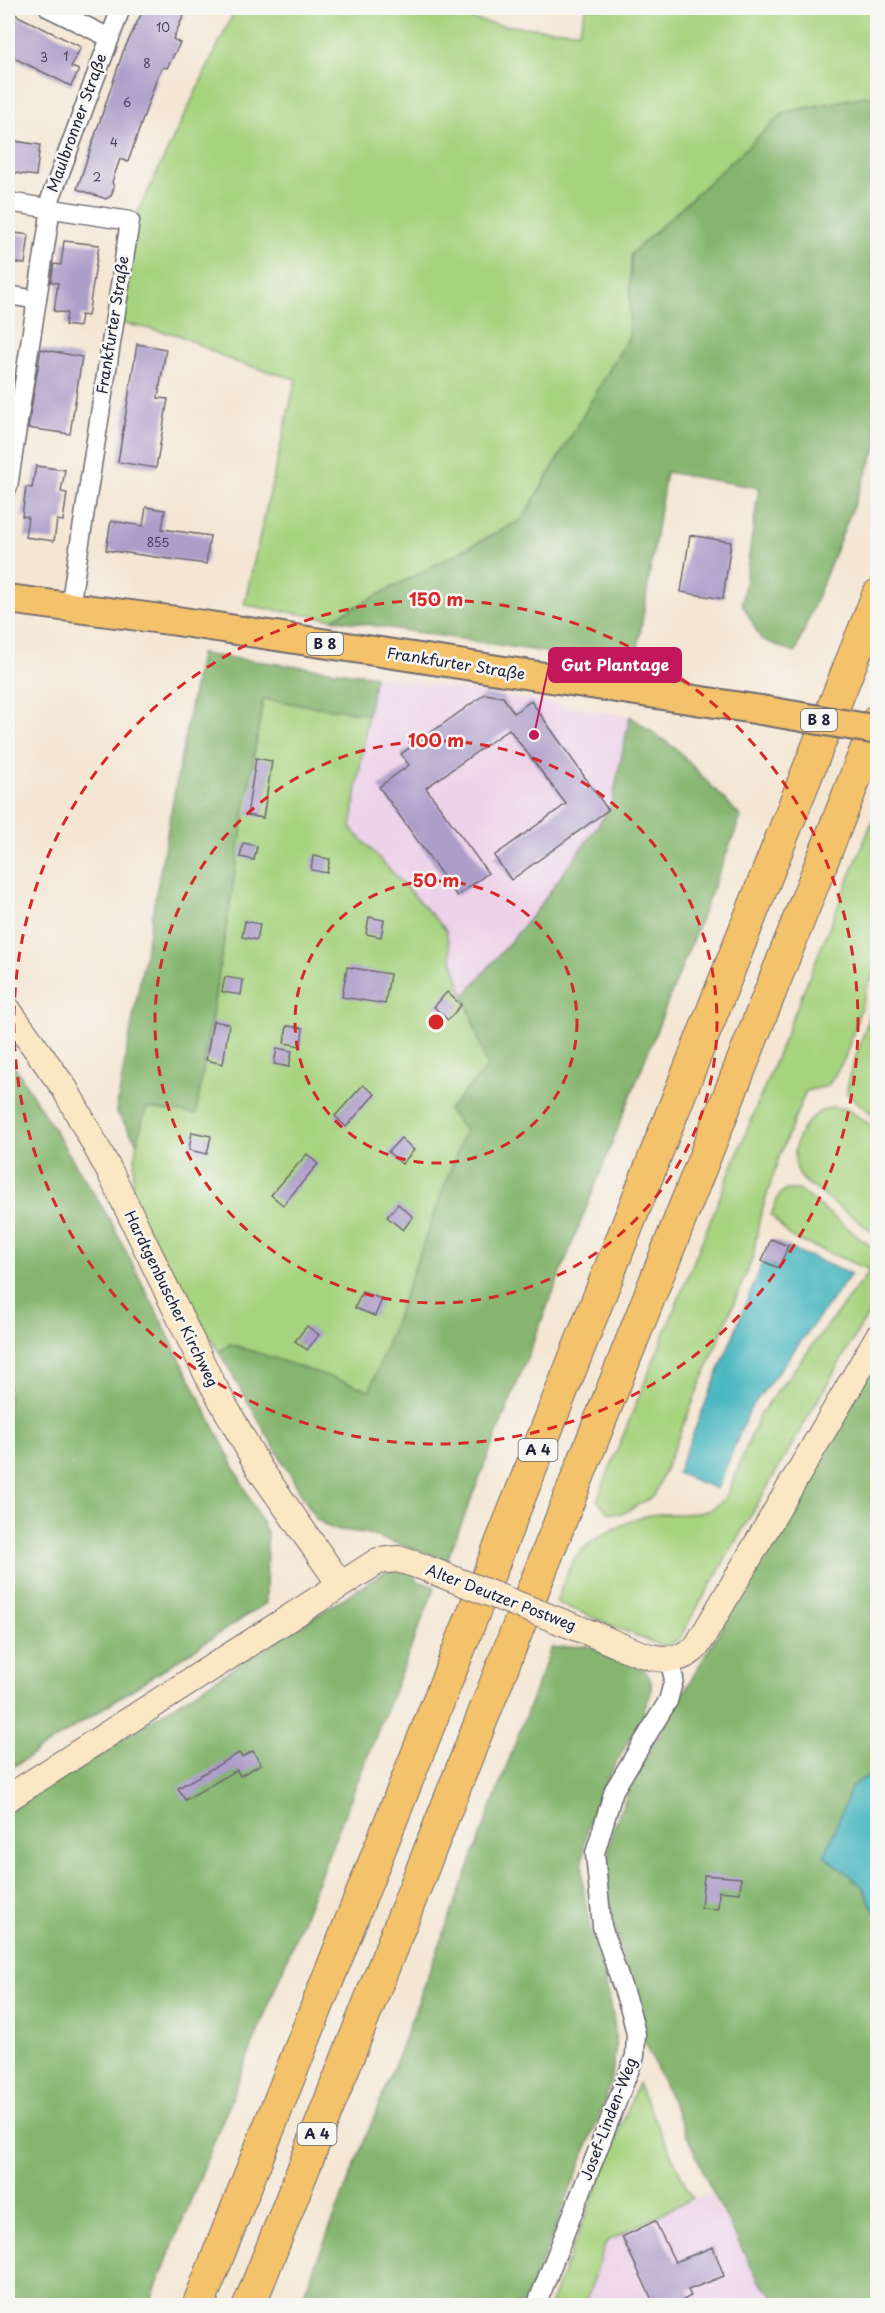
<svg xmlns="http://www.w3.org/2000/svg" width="885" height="2313" font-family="'Playpen Sans',sans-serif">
  <rect width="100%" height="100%" fill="#f6f6f2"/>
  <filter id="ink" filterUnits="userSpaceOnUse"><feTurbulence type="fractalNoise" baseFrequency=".0167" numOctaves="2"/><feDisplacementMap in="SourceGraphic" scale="12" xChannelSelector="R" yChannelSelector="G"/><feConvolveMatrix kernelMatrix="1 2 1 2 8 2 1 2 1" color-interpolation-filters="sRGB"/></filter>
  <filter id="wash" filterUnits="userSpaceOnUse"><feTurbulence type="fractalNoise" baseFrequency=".008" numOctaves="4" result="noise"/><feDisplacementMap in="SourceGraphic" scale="24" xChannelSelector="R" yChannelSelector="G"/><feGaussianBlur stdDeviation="1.35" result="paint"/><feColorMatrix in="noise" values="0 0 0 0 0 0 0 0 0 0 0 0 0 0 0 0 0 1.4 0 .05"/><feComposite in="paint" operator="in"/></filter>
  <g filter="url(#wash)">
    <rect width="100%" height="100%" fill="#f4e6d3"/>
    <!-- built -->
    <g fill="#edd1e9">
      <path d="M375,676L630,716L611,807L537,910L465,995L452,960L446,930L351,828Z"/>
      <path d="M711,2195L759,2281L783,2305L585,2306L606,2242L692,2198Z"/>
    </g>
    <!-- green -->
    <g fill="#a7d37f" stroke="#647a5d" stroke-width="1.5">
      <path d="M236,8H437C477,26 535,29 579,31L586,8H877V94L785,112L631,254L630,336L523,519L332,619L244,605L296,379L235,362L179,335L116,322L137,214Z"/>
      <path d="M263,699L368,714L351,828L446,930L452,960L488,1068L449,1110L465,1130L370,1391L231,1344L219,1352L130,1201L137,1143L145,1107L196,1113Z"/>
      <path d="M876,812L877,970L868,985L845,1058L828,1086L806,1091L779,1157L759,1220L753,1257L654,1496L622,1514L608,1512L597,1500Z"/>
      <path d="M877,994V1118L847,1094L848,1080Z"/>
      <path d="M832,1107L847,1109L875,1128H877V1235L803,1180C783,1155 802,1114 832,1107Z"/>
      <path d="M785,1190H799L877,1251V1303L862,1324L679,1639L667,1646L659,1645L556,1602C562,1588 566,1571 574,1559C586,1541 630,1519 650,1515C679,1510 708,1523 727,1495L760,1414L870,1270L791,1237L771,1215L779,1195Z"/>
      <path d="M638,2084L692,2198L606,2242L585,2305H550Z"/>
    </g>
    <!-- forest -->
    <g fill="#85b56e" stroke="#546c54" stroke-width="1.5">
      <path d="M877,94V446L795,653L761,639L742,603L759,488L666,472L635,666L332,619L523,519L629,336L631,254L785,112Z"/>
      <path d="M200,654L375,676L368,714L263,699L196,1114L146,1108L137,1143L116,1111Z"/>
      <path d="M630,716L676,749L741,817L447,1560L365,1533L332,1529L316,1519L219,1352L230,1344L370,1390L465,1130L448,1110L487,1068L465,995L537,910L611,807Z"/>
      <path d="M8,1056L112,1223L267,1533L266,1603L8,1770Z"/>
      <path d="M877,1359V1770L852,1786L825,1855L862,1886L877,1916V2305H783L759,2281L713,2193L640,2031L607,1892L608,1857L612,1832L632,1782Z"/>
      <path d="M399,1570L415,1573V1580L435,1587L149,2305H8V1811L385,1572Z"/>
      <path d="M588,1646C620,1658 672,1665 643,1710L645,1712C595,1801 565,1836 594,1942C604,1978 618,2016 615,2053C612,2090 596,2123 583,2157C564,2207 544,2256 524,2305L299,2306L394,2066L551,1648Z"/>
    </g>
    <!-- water -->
    <g fill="#48b7c0" stroke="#356c7e" stroke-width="1.5">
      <path d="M787,1247L851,1274L750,1409L717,1489L677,1473L763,1262L779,1268Z"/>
      <path d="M877,1770V1916L862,1886L825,1855L852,1786Z"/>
    </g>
    <g id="blocks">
      <!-- building -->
      <g fill="#ad9dc9">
        <path d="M144,8H187L173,39L180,43L167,68L163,67L158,75L128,162L120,159L112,182L114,187L111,196L106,199L77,189L123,52Z"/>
        <path d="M8,11L81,47L71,67L79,70L71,86L8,55Z"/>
        <path d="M8,140L40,145L36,176L8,172Z"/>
        <path d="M8,232L29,235L25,264L8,262Z"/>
        <path d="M64,241L99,245L88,316L81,315L79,327L65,325L67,313L54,311L58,283L51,282L54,264L61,265Z"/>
        <path d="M137,344L166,349L158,398L168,399L156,468L118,462Z"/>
        <path d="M41,349L82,357L70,434L28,428Z"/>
        <path d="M8,372L14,373L11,392L8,391Z"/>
        <path d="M36,466L65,470L61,492L67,493L63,521L57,520L54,541L25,537L28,517L22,516L26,487L32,488Z"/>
        <path d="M146,507L165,510L162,529L210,536L206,564L106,550L111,521L143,526Z"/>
        <path d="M690,535L731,542L723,599L681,592Z"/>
        <path d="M485,694L503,697L514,713L531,701L608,810L511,880L494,856L566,804L509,729L426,788L488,873L457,896L379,787L409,765L401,754Z"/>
        <path d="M256,758L272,761L263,818L247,815Z"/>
        <path d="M243,843L257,846L254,860L240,857Z"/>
        <path d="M313,856L330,859L327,873L311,870Z"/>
        <path d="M369,917L384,920L381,937L366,934Z"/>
        <path d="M245,921L260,924L257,940L242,937Z"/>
        <path d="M347,967L390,974L385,1004L342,997Z"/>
        <path d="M225,977L243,980L241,995L222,992Z"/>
        <path d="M447,992L461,1005L448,1020L434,1007Z"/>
        <path d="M213,1021L229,1024L223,1064L206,1060Z"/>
        <path d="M287,1026L303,1028L301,1046L284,1043Z"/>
        <path d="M277,1048L292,1051L289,1067L274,1064Z"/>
        <path d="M363,1085L375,1094L346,1127L335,1116Z"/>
        <path d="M192,1132L211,1136L207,1154L189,1150Z"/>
        <path d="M401,1138L414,1150L402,1164L388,1152Z"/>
        <path d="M307,1154L318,1164L283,1205L271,1195Z"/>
        <path d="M398,1204L413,1217L403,1230L387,1217Z"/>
        <path d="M771,1239L788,1246L779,1268L762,1261Z"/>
        <path d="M362,1292L382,1299L375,1316L355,1308Z"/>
        <path d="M307,1326L319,1335L307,1350L295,1341Z"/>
        <path d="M253,1751L261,1764L240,1776L237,1770L185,1800L178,1788L239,1753L242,1757Z"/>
        <path d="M704,1875L741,1878L740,1893L719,1891L718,1909L701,1908Z"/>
        <path d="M655,2221L675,2262L713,2247L724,2276L688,2290L691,2296L672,2306H655L622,2237Z"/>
      </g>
    </g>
  </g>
  <g filter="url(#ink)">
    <use href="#blocks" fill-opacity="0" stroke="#6c6770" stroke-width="1.5"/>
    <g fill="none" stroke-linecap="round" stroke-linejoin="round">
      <!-- street casing -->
      <g stroke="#6c6770" stroke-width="21">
        <g id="street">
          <path d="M49,8L108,37"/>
          <path d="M8,202L130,221L70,607"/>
          <path d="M47,208L121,8"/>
          <path d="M8,295L37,300"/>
          <path d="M8,487L51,208"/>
          <path d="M536,2306L635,2056L636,2034L631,2013L602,1926L595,1853L614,1790L668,1701L674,1679L669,1660"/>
        </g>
      </g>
      <!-- secondary casing -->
      <g stroke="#6c6770" stroke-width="28">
        <g id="secondary">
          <path d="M8,1010L65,1089L111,1174L208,1376L259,1468L340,1584"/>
          <path d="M590,1633C618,1643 665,1674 693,1650C698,1646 702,1637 706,1631L878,1337"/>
          <path d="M8,1798L378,1561L398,1559L420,1566"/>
        </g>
      </g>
      <!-- primary casing -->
      <g stroke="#6c6770" stroke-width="32">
        <path id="primary" d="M8,599L177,621L761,710"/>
      </g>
      <!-- highway casing -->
      <g stroke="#6c6770" stroke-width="34">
        <g id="highway">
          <path d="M198,2306L878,595"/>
          <path d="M249,2306L878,720"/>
        </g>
      </g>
      <!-- street -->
      <use href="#street" stroke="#fff" stroke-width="18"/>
      <!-- secondary -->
      <use href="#secondary" stroke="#fbe7c3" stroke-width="26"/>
      <!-- primary -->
      <use href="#primary" stroke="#f4c26a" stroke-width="28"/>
      <!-- highway -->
      <use href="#highway" stroke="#f4c26a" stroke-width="32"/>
      <!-- secondary-bridge casing -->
      <g stroke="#6c6770" stroke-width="28" stroke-linecap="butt">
        <path id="secondary-bridge" d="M420,1566L590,1633"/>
      </g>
      <!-- primary-bridge casing -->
      <g stroke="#6c6770" stroke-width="32" stroke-linecap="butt">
        <path id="primary-bridge" d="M761,710L878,730"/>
      </g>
      <!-- secondary-bridge -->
      <use href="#secondary-bridge" stroke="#fbe7c3" stroke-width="26"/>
      <!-- primary-bridge -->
      <use href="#primary-bridge" stroke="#f4c26a" stroke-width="28"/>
    </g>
  </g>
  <!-- distance rings -->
  <g fill="none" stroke="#d62828" stroke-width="3" stroke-dasharray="10 8">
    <circle cx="436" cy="1022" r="141"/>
    <circle cx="436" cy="1022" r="281"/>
    <circle cx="436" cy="1022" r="422"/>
  </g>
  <g text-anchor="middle" stroke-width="5" stroke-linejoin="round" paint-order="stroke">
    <!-- number labels -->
    <g font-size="12" fill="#45415e">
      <text x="163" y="32">10</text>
      <text x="66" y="61">1</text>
      <text x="44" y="62">3</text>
      <text x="147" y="68">8</text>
      <text x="127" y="107">6</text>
      <text x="114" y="147">4</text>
      <text x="97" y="182">2</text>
      <text x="158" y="547">855</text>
    </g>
    <!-- shield labels -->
    <g fill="#f6f6f2" stroke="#626272" stroke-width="1.5">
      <rect x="307" y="633" width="36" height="22" rx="4.5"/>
      <rect x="801" y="709" width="36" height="22" rx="4.5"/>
      <rect x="518.5" y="1439" width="39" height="22" rx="4.5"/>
      <rect x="297.5" y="2123" width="39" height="22" rx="4.5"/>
    </g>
    <g font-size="14" font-weight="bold" fill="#22223b">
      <text x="325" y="649">B 8</text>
      <text x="819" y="725">B 8</text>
      <text x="538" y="1455">A 4</text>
      <text x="317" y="2139">A 4</text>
    </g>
    <!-- street labels -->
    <g font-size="15" fill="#22223b" stroke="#f6f6f2">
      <text transform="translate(77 123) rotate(-70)" y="5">Maulbronner Straße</text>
      <text transform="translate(113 325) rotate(-81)" y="5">Frankfurter Straße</text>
      <text transform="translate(456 664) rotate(9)" y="5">Frankfurter Straße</text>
      <text transform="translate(171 1299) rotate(64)" y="5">Hardtgenbuscher Kirchweg</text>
      <text transform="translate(501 1598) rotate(21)" y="5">Alter Deutzer Postweg</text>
      <text transform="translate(609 2119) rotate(-69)" y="5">Josef-Linden-Weg</text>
    </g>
  </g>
  <circle cx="436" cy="1022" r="9" fill="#d62828" stroke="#f6f6f2" stroke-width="3"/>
  <g font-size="18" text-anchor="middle" font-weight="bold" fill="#d62828" stroke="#f6f6f2" stroke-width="5" stroke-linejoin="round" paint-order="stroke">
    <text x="436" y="606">150 m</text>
    <text x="436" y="747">100 m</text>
    <text x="436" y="887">50 m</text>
  </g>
  <!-- callouts -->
  <path fill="none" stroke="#c2185b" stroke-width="2" d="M534 735L549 665"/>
  <circle fill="#c2185b" stroke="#f6f6f2" stroke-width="2" cx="534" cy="735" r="6"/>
  <rect fill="#c2185b" stroke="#c2185b" stroke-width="2" x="549" y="648" width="132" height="34" rx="6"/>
  <g font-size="16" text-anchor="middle" font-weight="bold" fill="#fff">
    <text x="615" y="671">Gut Plantage</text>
  </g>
  <!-- margin -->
  <rect width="885" height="2313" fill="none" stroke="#f6f6f2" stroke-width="30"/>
</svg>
